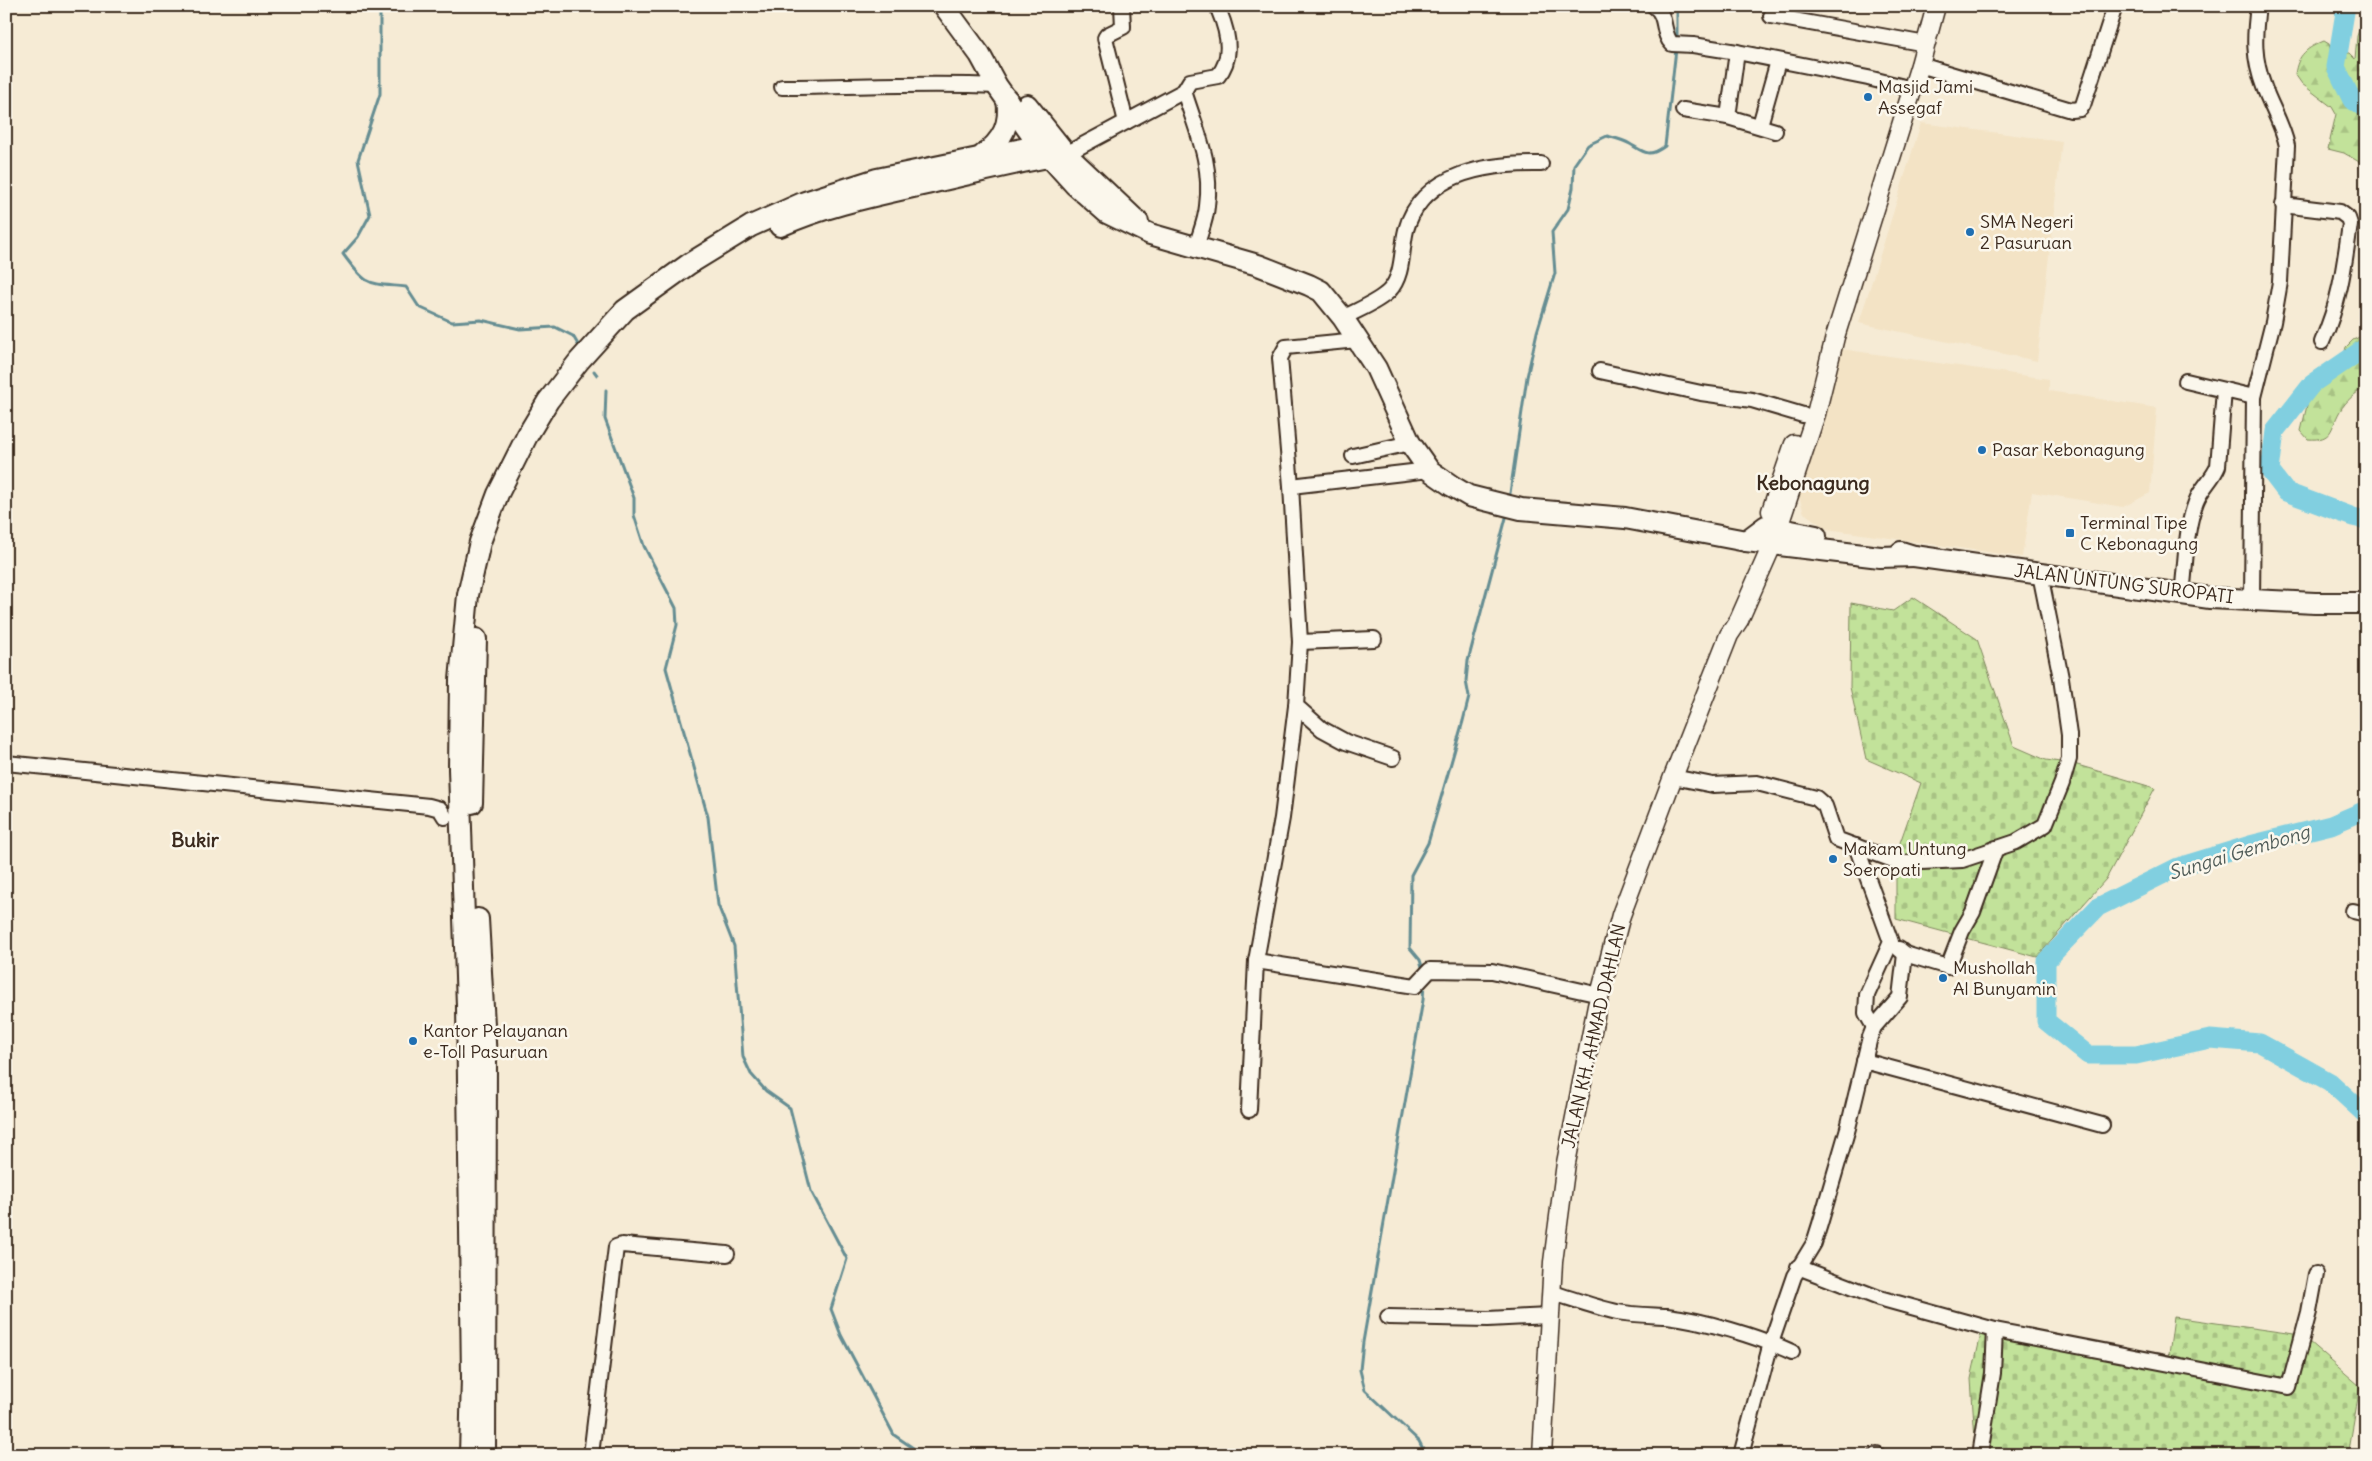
<svg xmlns="http://www.w3.org/2000/svg" width="2372" height="1461" font-family="Delius,sans-serif">
  <defs>
    <pattern id="forest-firs" width="22" height="20" patternUnits="userSpaceOnUse" patternTransform="scale(1.25)"><rect width="22" height="20" fill="#c2e29a"/><path d="M5 1l3.5 6h-7zM16 11l3.5 6h-7z" fill="#a8c284"/></pattern>
    <pattern id="cemetery-stones" width="16" height="16" patternUnits="userSpaceOnUse" patternTransform="scale(1.25)"><rect width="16" height="16" fill="#c2e29a"/><path d="M2 7V4a2 2 0 0 1 4 0v3zM10 15v-3a2 2 0 0 1 4 0v3z" fill="#a8c284"/></pattern>
  </defs>
  <rect width="100%" height="100%" fill="#f6ebd5"/>
  <filter id="ink" filterUnits="userSpaceOnUse"><feTurbulence type="fractalNoise" baseFrequency=".02" numOctaves="2"/><feDisplacementMap in="SourceGraphic" scale="10" xChannelSelector="R" yChannelSelector="G"/><feConvolveMatrix kernelMatrix="1 2 1 2 8 2 1 2 1" color-interpolation-filters="sRGB"/></filter>
  <g filter="url(#ink)">
    <!-- built -->
    <g fill="#f3e3c5">
      <path d="M1921,123L2062,141L2037,361L1859,323Z"/>
      <path d="M1841,349L2049,379V391L2157,408L2150,493L2123,507L2032,492L2022,557L1827,529L1804,513L1798,493Z"/>
    </g>
    <!-- forest -->
    <g fill="url(#forest-firs)" stroke="#7e865c">
      <path d="M2366,11V166L2344,153L2328,149L2336,114L2332,107L2302,84L2295,74C2298,54 2307,48 2324,41L2329,44L2331,52L2349,53L2355,59L2357,36Z"/>
      <path d="M2366,334V387C2355,393 2346,401 2340,411C2330,428 2334,441 2308,439L2301,431L2312,384L2301,391L2319,370L2344,355L2346,347L2353,340Z"/>
    </g>
    <!-- cemetery -->
    <g fill="url(#cemetery-stones)" stroke="#7e865c">
      <path d="M1913,597L1977,639L2014,746L2046,760L2074,764L2155,788L2106,879L2037,957L1896,919V854L1921,783L1866,759L1850,687L1851,603L1893,611Z"/>
      <path d="M2174,1317L2301,1335L2360,1386L2348,1455H1976L1971,1379L1981,1334L2168,1362Z"/>
    </g>
    <g fill="none" stroke-linecap="round" stroke-linejoin="round">
      <!-- stream -->
      <g stroke="#658d92" stroke-width="3">
        <path d="M380,6V94L358,160L370,215L358,237L343,254C367,287 367,283 406,287L419,307L452,322L481,320L520,329L555,327L573,336L580,348"/>
        <path d="M1677,6V40"/>
        <path d="M594,371L597,375"/>
        <path d="M606,390L605,419L634,498V515L644,546L676,608L677,625L666,668L708,817L718,905L734,946L743,1057L751,1074L766,1091L790,1108L811,1191L847,1259L831,1309L841,1335L894,1435L919,1452L935,1455"/>
        <path d="M1509,500L1527,377L1537,332L1555,273L1552,232L1568,209L1573,188L1574,165L1588,145L1607,136C1614,138 1623,140 1630,144C1645,153 1649,158 1665,146L1676,49"/>
        <path d="M1423,970L1420,960L1410,948L1411,875L1428,843L1463,721L1469,697L1466,681L1468,661L1507,514"/>
        <path d="M1424,984L1423,1000L1363,1342L1360,1370L1365,1390L1419,1441L1426,1455"/>
      </g>
      <!-- river -->
      <g stroke="#81cfe0" stroke-width="19">
        <path d="M2346,6L2336,67L2352,100L2366,108"/>
        <path d="M2366,347L2312,384L2275,431L2270,471L2286,492L2353,517L2366,520"/>
        <path d="M2366,810L2331,825L2250,845L2178,867L2098,907L2046,961V1021L2088,1055H2136L2210,1039L2260,1043L2330,1082L2366,1115"/>
      </g>
      <!-- minor casing -->
      <g stroke="#3b2a1e" stroke-width="18">
        <g id="minor">
          <path d="M1122,6L1123,27L1107,35L1105,38L1126,122"/>
          <path d="M1654,6C1668,16 1661,33 1672,44L1693,45L1737,52L1868,78L1912,89"/>
          <path d="M1771,16L1926,44"/>
          <path d="M1920,65L2071,110L2080,109L2083,105L2115,6"/>
          <path d="M782,87C854,87 925,82 997,86"/>
          <path d="M1184,91C1196,130 1213,164 1207,206C1206,220 1200,233 1196,247"/>
          <path d="M1683,110L1728,117L1775,131"/>
          <path d="M1728,117L1737,52"/>
          <path d="M1760,125L1778,61"/>
          <path d="M1066,154L1184,91L1190,81L1218,76C1234,57 1228,32 1219,11"/>
          <path d="M2283,205L2340,212L2348,218L2350,224C2344,268 2340,301 2322,342"/>
          <path d="M1343,318C1357,310 1377,303 1389,291C1404,275 1401,250 1406,230C1422,172 1490,163 1541,164"/>
          <path d="M1357,340L1286,347L1280,358L1291,486L1300,642L1374,639"/>
          <path d="M1600,371L1701,393L1752,400L1803,415"/>
          <path d="M2186,381L2254,397"/>
          <path d="M1353,456L1410,443"/>
          <path d="M1291,486L1429,470"/>
          <path d="M2182,594C2186,564 2185,530 2196,502C2201,488 2213,479 2218,466L2224,390"/>
          <path d="M2252,599L2254,397L2273,322L2280,282L2287,146C2283,125 2271,107 2264,87C2253,58 2254,37 2258,6"/>
          <path d="M1300,642L1296,706L1322,729L1346,742L1393,758"/>
          <path d="M6,763L429,806L440,809L445,817"/>
          <path d="M1673,777L1713,785L1757,783L1816,798L1825,806L1836,839L1901,863L1962,860L2016,842L2045,825L2062,783L2069,759V735L2061,678L2040,574"/>
          <path d="M1856,846L1891,942L1867,995L1866,1013L1874,1027"/>
          <path d="M2353,911L2366,914"/>
          <path d="M1899,949L1905,954L1948,967L1962,931L1973,912L1996,848"/>
          <path d="M1256,961L1415,986L1430,970L1492,971L1600,995"/>
          <path d="M1864,1061L2102,1125"/>
          <path d="M1249,1110L1256,961L1282,818L1296,706"/>
          <path d="M1798,1267L1879,1298L1995,1330L2289,1387L2309,1312L2316,1274"/>
          <path d="M1550,1292C1573,1299 1594,1307 1617,1312C1634,1315 1650,1315 1667,1316C1703,1320 1759,1337 1792,1352"/>
          <path d="M1388,1317L1488,1319L1549,1316"/>
          <path d="M591,1455L616,1247L622,1245L727,1254"/>
          <path d="M1741,1455L1771,1343L1794,1276L1814,1243L1820,1224L1848,1128L1870,1037L1874,1027L1900,997L1905,954"/>
          <path d="M1877,1455V1454"/>
          <path d="M1980,1455L1993,1373L1995,1330"/>
        </g>
      </g>
      <!-- major casing -->
      <g stroke="#3b2a1e" stroke-width="21">
        <g id="major">
          <path d="M1771,511L1794,444"/>
          <path d="M1542,1455L1553,1262L1566,1163L1597,1006L1621,915L1673,777L1729,635L1739,620L1773,543L1816,414L1835,337L1920,65L1936,6"/>
        </g>
      </g>
      <!-- highway casing -->
      <g stroke="#3b2a1e" stroke-width="24">
        <g id="highway">
          <path d="M944,6L980,55L997,86L1038,144L1075,185L1107,213L1150,234L1258,265L1309,285L1321,291L1343,318L1376,368L1410,443L1429,470L1452,486L1469,496L1521,509L1625,518L1746,541L1880,557L1914,556"/>
          <path d="M1027,105L1066,154L1138,222"/>
          <path d="M983,155C1003,140 1011,124 1007,99"/>
          <path d="M780,226C831,203 889,193 943,180C984,171 1024,160 1066,154"/>
          <path d="M1746,541L1766,526L1816,536"/>
          <path d="M1901,552L1914,556L2210,598L2315,603H2366"/>
          <path d="M472,803L476,639"/>
          <path d="M478,919L486,1060L485,1455"/>
          <path d="M470,1455L472,1377L467,1006L459,769L460,680L468,595L480,542L498,494L527,436L548,401L579,361L625,310L689,264L751,226L805,202L877,179L1056,142"/>
        </g>
      </g>
      <!-- minor -->
      <use href="#minor" stroke="#fbf7ec" stroke-width="14"/>
      <!-- major -->
      <use href="#major" stroke="#fbf7ec" stroke-width="18"/>
      <!-- highway -->
      <use href="#highway" stroke="#fbf7ec" stroke-width="20"/>
    </g>
  </g>
  <!-- markers -->
  <g fill="#1f6fb2" stroke="#fbf7ec" stroke-width="2">
    <circle cx="1868" cy="97" r="5"/>
    <circle cx="1970" cy="232" r="5"/>
    <circle cx="1982" cy="450" r="5"/>
    <rect x="2065" y="528" width="10" height="10" rx="2.5"/>
    <circle cx="1833" cy="859" r="5"/>
    <circle cx="1943" cy="978" r="5"/>
    <circle cx="413" cy="1041" r="5"/>
  </g>
  <g text-anchor="middle" stroke-width="5" stroke-linejoin="round" paint-order="stroke">
    <!-- poi labels -->
    <g font-size="18" fill="#3b2a1e" stroke="#fbf7ec" text-anchor="start">
      <text x="1878" y="93">Masjid Jami<tspan x="1878" dy="21">Assegaf</tspan></text>
      <text x="1980" y="228">SMA Negeri<tspan x="1980" dy="21">2 Pasuruan</tspan></text>
      <text x="1992" y="456">Pasar Kebonagung</text>
      <text x="2080" y="529">Terminal Tipe<tspan x="2080" dy="21">C Kebonagung</tspan></text>
      <text x="1843" y="855">Makam Untung<tspan x="1843" dy="21">Soeropati</tspan></text>
      <text x="1953" y="974">Mushollah<tspan x="1953" dy="21">Al Bunyamin</tspan></text>
      <text x="423" y="1037">Kantor Pelayanan<tspan x="423" dy="21">e-Toll Pasuruan</tspan></text>
    </g>
    <!-- street labels -->
    <g font-size="18" fill="#3b2a1e" stroke="#fbf7ec">
      <text transform="translate(2124 584) rotate(7)" y="6">JALAN UNTUNG SUROPATI</text>
      <text transform="translate(1594 1036) rotate(-77)" y="6">JALAN KH. AHMAD DAHLAN</text>
    </g>
    <!-- water labels -->
    <g font-size="19" font-style="italic" fill="#505c58" stroke="#fbf7ec">
      <text transform="translate(2239 852) rotate(-17)" y="7">Sungai Gembong</text>
    </g>
    <!-- quarter labels -->
    <g font-size="20" font-weight="bold" fill="#3b2a1e" stroke="#fbf7ec">
      <text x="1813" y="490">Kebonagung</text>
      <text x="195" y="847">Bukir</text>
    </g>
  </g>
  <!-- margin -->
  <rect width="2372" height="1461" fill="none" stroke="#fbf7ec" stroke-width="25"/>
  <rect x="12" y="12" width="2347" height="1436" fill="none" stroke="#3b2a1e" stroke-width="2" filter="url(#ink)"/>
</svg>
